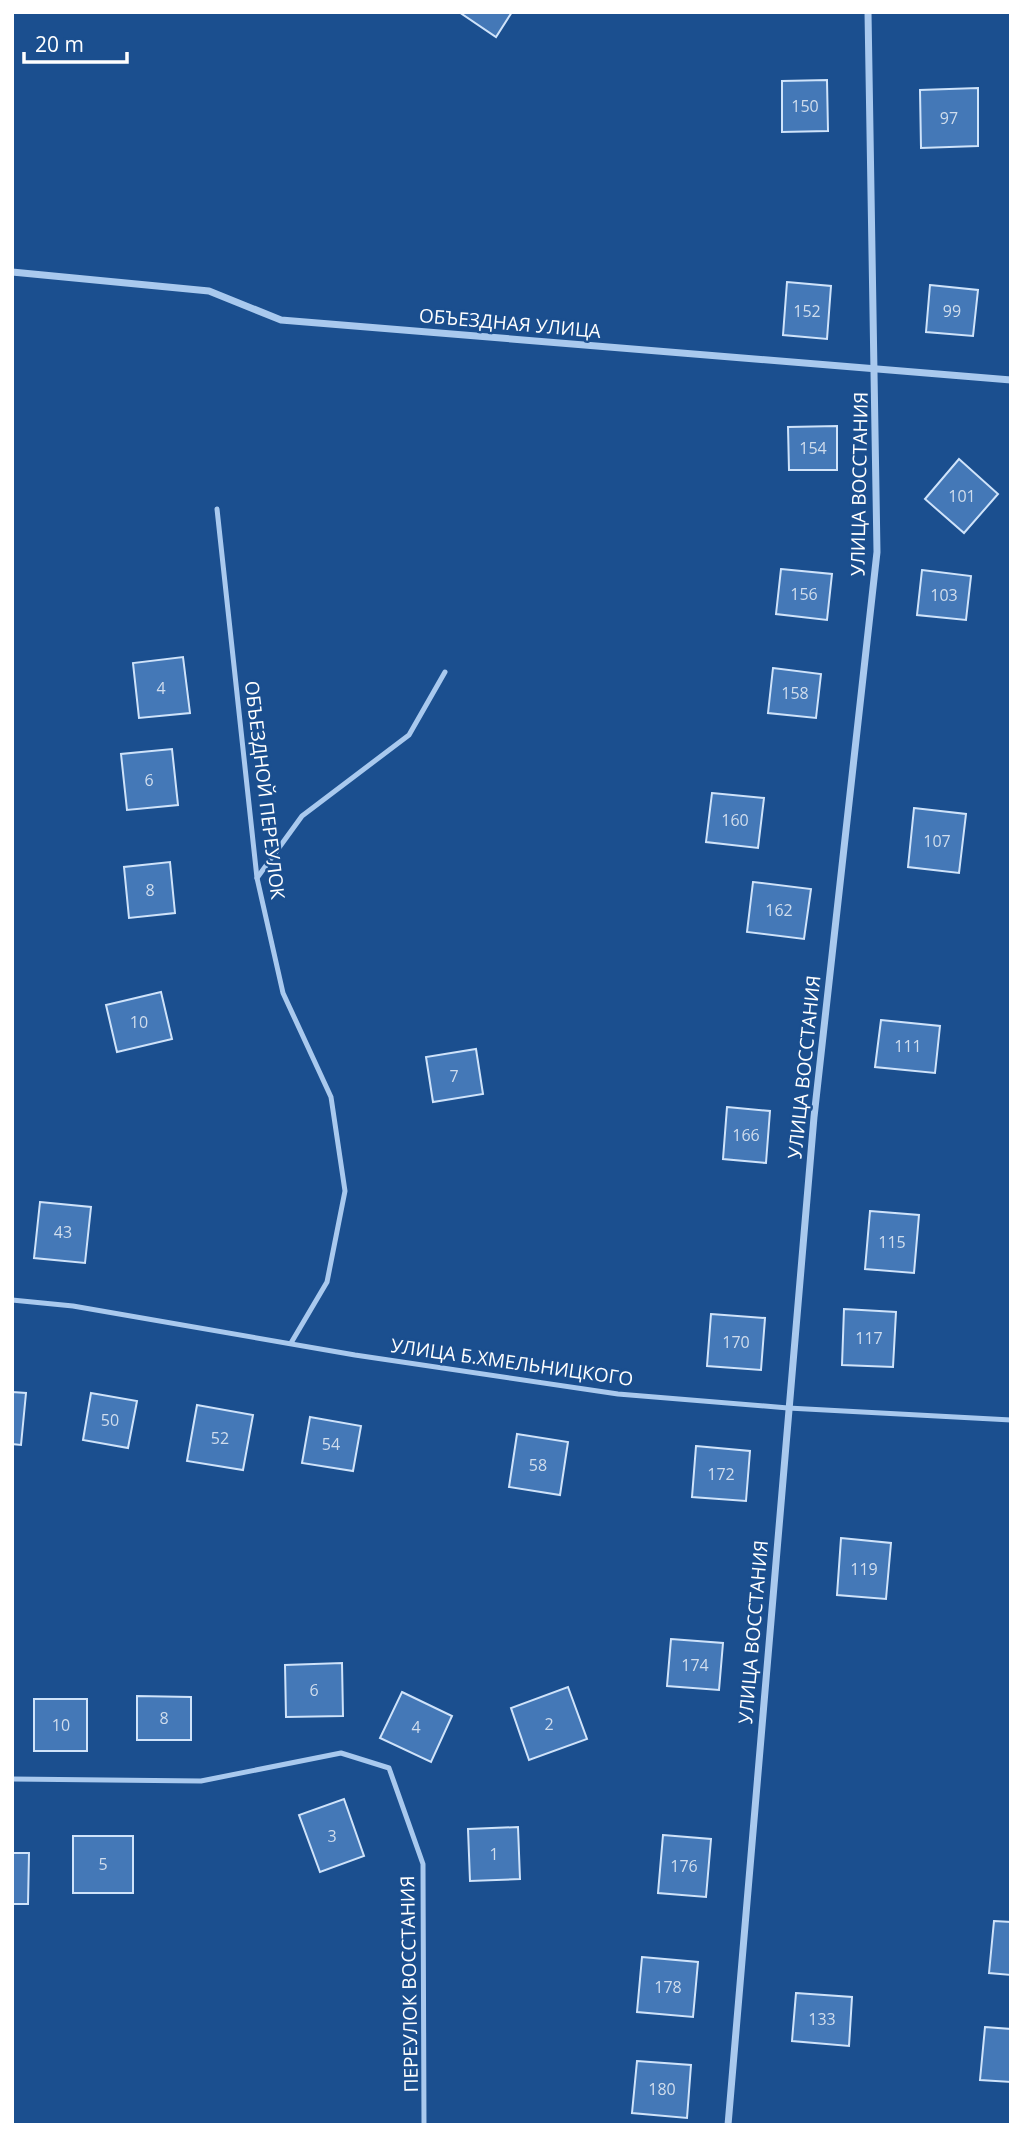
<svg xmlns="http://www.w3.org/2000/svg" width="1023" height="2137" font-family="'Open Sans',sans-serif">
  <rect width="100%" height="100%" fill="#1b4f8f"/>
  <!-- building -->
  <g fill="#4478b7" stroke="#cfe3fa" stroke-width="2">
    <path d="M459,12H512L496,37Z"/>
    <path d="M827,80L828,131L782,132V81Z"/>
    <path d="M978,88V146L921,148L920,90Z"/>
    <path d="M787,282L831,286L827,339L783,335Z"/>
    <path d="M930,285L978,290L973,336L926,332Z"/>
    <path d="M837,426V470H789L788,427Z"/>
    <path d="M959,459L998,494L964,533L925,499Z"/>
    <path d="M781,569L832,574L827,620L776,614Z"/>
    <path d="M922,570L971,576L966,620L917,615Z"/>
    <path d="M183,657L190,713L139,718L133,663Z"/>
    <path d="M773,668L821,674L816,718L768,713Z"/>
    <path d="M172,749L178,805L127,810L121,754Z"/>
    <path d="M712,793L764,798L758,848L706,842Z"/>
    <path d="M914,808L966,814L959,873L908,867Z"/>
    <path d="M170,862L175,913L129,918L124,867Z"/>
    <path d="M753,882L811,889L804,939L747,932Z"/>
    <path d="M161,992L172,1039L117,1052L106,1005Z"/>
    <path d="M881,1020L940,1026L935,1073L875,1067Z"/>
    <path d="M476,1049L483,1094L433,1102L426,1057Z"/>
    <path d="M727,1107L770,1111L766,1163L723,1159Z"/>
    <path d="M40,1202L91,1207L85,1263L34,1258Z"/>
    <path d="M870,1211L919,1215L914,1273L865,1269Z"/>
    <path d="M844,1309L896,1312L893,1367L842,1365Z"/>
    <path d="M711,1314L765,1318L761,1370L707,1366Z"/>
    <path d="M12,1392L26,1393L21,1445L12,1444Z"/>
    <path d="M91,1393L137,1401L128,1448L83,1440Z"/>
    <path d="M197,1405L253,1415L243,1470L187,1461Z"/>
    <path d="M310,1417L361,1426L353,1471L302,1463Z"/>
    <path d="M517,1434L568,1442L560,1495L509,1487Z"/>
    <path d="M696,1446L750,1451L746,1501L692,1497Z"/>
    <path d="M841,1538L891,1543L886,1599L837,1595Z"/>
    <path d="M671,1639L723,1643L719,1690L667,1686Z"/>
    <path d="M342,1663L343,1716L286,1717L285,1665Z"/>
    <path d="M568,1687L587,1739L529,1760L511,1708Z"/>
    <path d="M402,1692L452,1716L431,1762L380,1738Z"/>
    <path d="M137,1696L191,1697V1740H137Z"/>
    <rect x="34" y="1699" width="53" height="52"/>
    <path d="M344,1799L364,1856L320,1872L299,1815Z"/>
    <path d="M518,1827L520,1879L470,1881L468,1829Z"/>
    <path d="M663,1835L711,1839L706,1897L658,1893Z"/>
    <rect x="73" y="1836" width="60" height="57"/>
    <path d="M12,1853H29L28,1904H12Z"/>
    <path d="M994,1921L1011,1922V1975L989,1973Z"/>
    <path d="M642,1957L698,1962L693,2017L637,2012Z"/>
    <path d="M796,1993L852,1997L849,2046L792,2041Z"/>
    <path d="M985,2027L1011,2029V2082L980,2080Z"/>
    <path d="M637,2061L691,2065L687,2118L632,2113Z"/>
  </g>
  <g fill="none" stroke-linecap="round" stroke-linejoin="round">
    <!-- lane -->
    <g stroke="#a9c9ee" stroke-width="5">
      <path d="M217,509L257,878L283,993L331,1097L345,1191L327,1282L291,1343"/>
      <path d="M257,878L302,816L409,735L445,672"/>
      <path d="M12,1300L73,1306L355,1355L618,1394L788,1408L1011,1420"/>
      <path d="M12,1779L201,1781L341,1753L389,1768L423,1864L424,2125"/>
    </g>
    <!-- street -->
    <g stroke="#a9c9ee" stroke-width="7">
      <path d="M12,272L209,291L281,320L1011,380"/>
      <path d="M728,2125L814,1117L877,552L868,12"/>
    </g>
  </g>
  <g text-anchor="middle" stroke-width="5" stroke-linejoin="round" paint-order="stroke">
    <!-- number labels -->
    <g font-size="16" fill="#d0dded">
      <text x="805" y="112">150</text>
      <text x="949" y="124">97</text>
      <text x="807" y="317">152</text>
      <text x="952" y="317">99</text>
      <text x="813" y="454">154</text>
      <text x="962" y="502">101</text>
      <text x="804" y="600">156</text>
      <text x="944" y="601">103</text>
      <text x="161" y="694">4</text>
      <text x="795" y="699">158</text>
      <text x="149" y="786">6</text>
      <text x="735" y="826">160</text>
      <text x="937" y="847">107</text>
      <text x="150" y="896">8</text>
      <text x="779" y="916">162</text>
      <text x="139" y="1028">10</text>
      <text x="908" y="1052">111</text>
      <text x="454" y="1082">7</text>
      <text x="746" y="1141">166</text>
      <text x="63" y="1238">43</text>
      <text x="892" y="1248">115</text>
      <text x="869" y="1344">117</text>
      <text x="736" y="1348">170</text>
      <text x="110" y="1426">50</text>
      <text x="220" y="1444">52</text>
      <text x="331" y="1450">54</text>
      <text x="538" y="1471">58</text>
      <text x="721" y="1480">172</text>
      <text x="864" y="1575">119</text>
      <text x="695" y="1671">174</text>
      <text x="314" y="1696">6</text>
      <text x="164" y="1724">8</text>
      <text x="549" y="1730">2</text>
      <text x="61" y="1731">10</text>
      <text x="416" y="1733">4</text>
      <text x="332" y="1842">3</text>
      <text x="494" y="1860">1</text>
      <text x="103" y="1870">5</text>
      <text x="684" y="1872">176</text>
      <text x="668" y="1993">178</text>
      <text x="822" y="2025">133</text>
      <text x="662" y="2095">180</text>
    </g>
    <!-- street labels -->
    <g font-size="19" fill="#fff" stroke="#1b4f8f">
      <text transform="translate(510 323) rotate(5)" y="7">ОБЪЕЗДНАЯ УЛИЦА</text>
      <text transform="translate(859 484) rotate(-89)" y="7">УЛИЦА ВОССТАНИЯ</text>
      <text transform="translate(265 790) rotate(83)" y="7">ОБЪЕЗДНОЙ ПЕРЕУЛОК</text>
      <text transform="translate(804 1067) rotate(-84)" y="7">УЛИЦА ВОССТАНИЯ</text>
      <text transform="translate(512 1362) rotate(8)" y="7">УЛИЦА Б.ХМЕЛЬНИЦКОГО</text>
      <text transform="translate(753 1632) rotate(-85)" y="7">УЛИЦА ВОССТАНИЯ</text>
      <text transform="translate(409 1984) rotate(-91)" y="7">ПЕРЕУЛОК ВОССТАНИЯ</text>
    </g>
  </g>
  <!-- border -->
  <rect width="1023" height="2137" fill="none" stroke="#ffffff" stroke-width="28"/>
  <!-- scale -->
  <path d="M24 52v10h103v-10" fill="none" stroke="#ffffff" stroke-width="3.5"/>
  <text x="35" y="52" font-size="21" fill="#ffffff" stroke="#1b4f8f" stroke-width="5" paint-order="stroke">20 m</text>
</svg>
